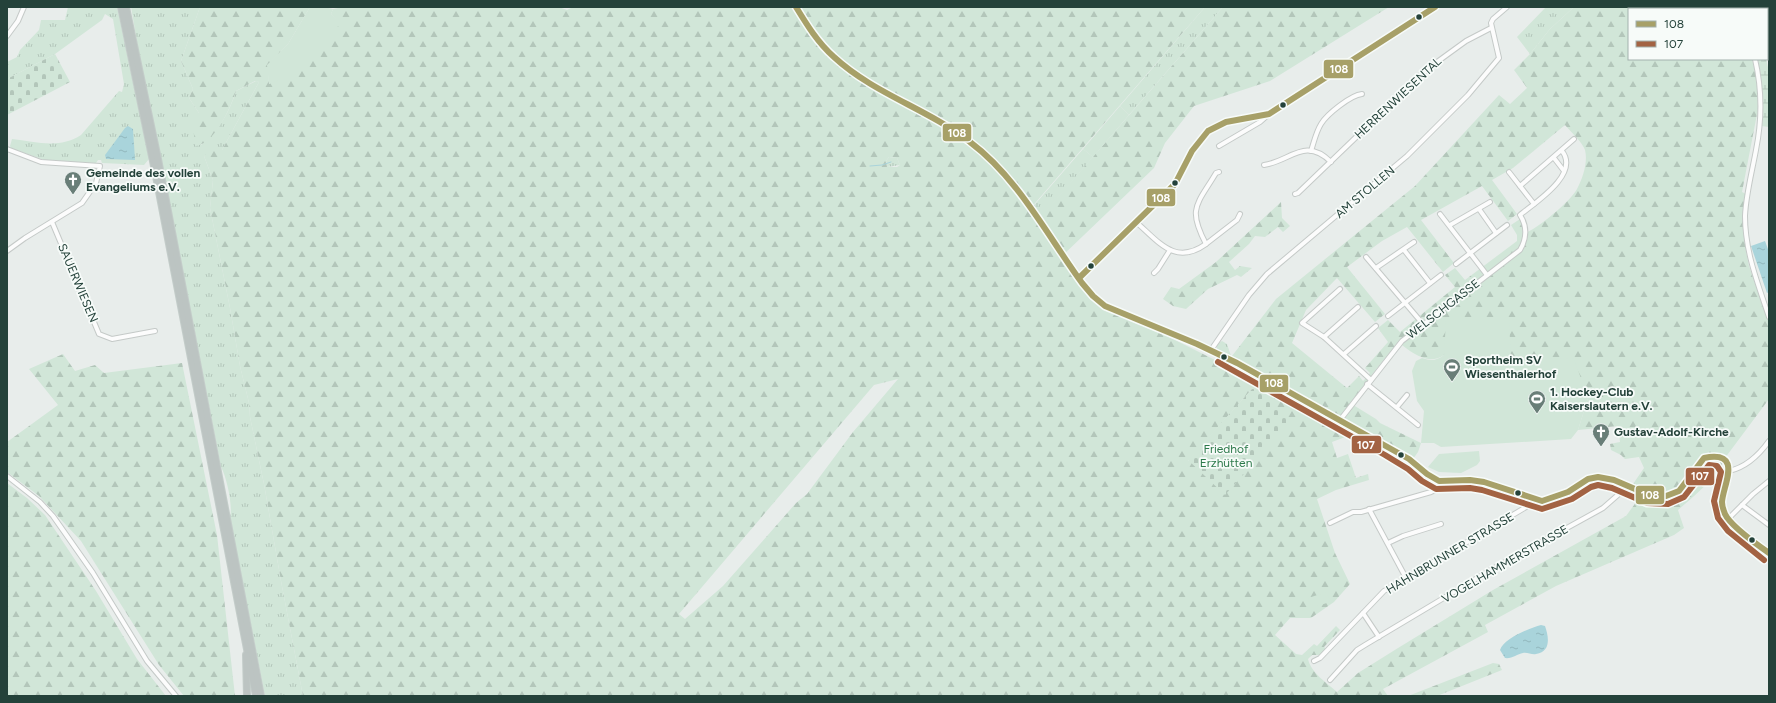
<svg xmlns="http://www.w3.org/2000/svg" width="1776" height="703" font-family="Figtree,sans-serif">
  <defs>
    <pattern id="grass-tufts" width="24" height="20" patternUnits="userSpaceOnUse"><rect width="24" height="20" fill="#d1e6d8"/><path d="M3 7l-1-3M5 7V3M7 7l1-3M15 17l-1-3M17 17v-4M19 17l1-3" fill="none" stroke="#b3c6ba"/></pattern>
    <pattern id="forest-firs" width="22" height="20" patternUnits="userSpaceOnUse"><rect width="22" height="20" fill="#d1e6d8"/><path d="M5 1l3.5 6h-7zM16 11l3.5 6h-7z" fill="#b3c6ba"/></pattern>
    <pattern id="wetland-marsh" width="20" height="14" patternUnits="userSpaceOnUse"><rect width="20" height="14" fill="#d1e6d8"/><path d="M1 5h8M5 5V1M11 12h8M15 12V8" fill="none" stroke="#b3c6ba"/></pattern>
    <pattern id="cemetery-stones" width="16" height="16" patternUnits="userSpaceOnUse"><rect width="16" height="16" fill="#d1e6d8"/><path d="M2 7V4a2 2 0 0 1 4 0v3zM10 15v-3a2 2 0 0 1 4 0v3z" fill="#b3c6ba"/></pattern>
    <pattern id="water-ripples" width="26" height="14" patternUnits="userSpaceOnUse"><rect width="26" height="14" fill="#a9d4db"/><path d="M2 4q2-2 4 0t4 0M15 11q2-2 4 0t4 0" fill="none" stroke="#91b7bd"/></pattern>
  </defs>
  <rect width="100%" height="100%" fill="#e8edeb"/>
  <!-- grass -->
  <g fill="url(#grass-tufts)">
    <path d="M68,7H106L107,8V7H117L149,159L144,165L102,163L101,160H98L96,163L47,161L11,148L10,146L12,139C36,142 60,149 81,135L119,91L122,92L124,84L113,19L105,14L102,20L55,54L7,79V62L17,57L20,50L39,30L41,20H65Z"/>
    <path d="M131,7H200L181,61L193,89L189,98L199,113L201,145C218,132 230,111 236,91L256,81L259,82L222,150L204,156L213,180L210,208L230,308L240,366L249,403L250,417L264,484L281,581L303,696H265L230,518C233,506 227,478 221,467L161,159L146,94Z"/>
    <path d="M1205,7H1223L1129,115L1120,106Z"/>
    <path d="M1546,7H1574L1550,29L1530,54L1517,37Z"/>
    <path d="M1083,149L1093,157L1038,221L1030,210Z"/>
    <path d="M889,157L897,158L900,165L887,167L886,161Z"/>
    <path d="M1222,341L1227,344L1231,356L1217,349V344Z"/>
  </g>
  <!-- forest -->
  <g fill="url(#forest-firs)" fill-rule="evenodd">
    <path d="M200,7H310L288,44L268,65L269,84L340,23L331,14L333,9L343,7H559L567,10L573,7H1205L1030,209L1038,220L1223,7H1389L1270,81L1194,106L1165,143L1154,168L1060,258L1080,286L1101,306L1151,328L1225,365L1276,299L1415,186L1499,95L1510,104L1527,88L1514,70L1530,54L1550,29L1574,7H1640L1642,9H1629V59H1752L1757,79L1758,109L1742,192L1746,194L1743,216L1746,251L1749,266L1769,323V399L1725,458C1720,475 1692,498 1678,510L1684,528L1674,535L1556,586L1485,625L1488,632L1383,689L1388,696H303L281,581L264,484L250,417L249,403L240,366L230,308L210,208L213,180L204,156L213,146L222,150L259,82L255,81L236,91C231,107 215,143 196,146L192,124L199,113L189,98L193,89L181,61ZM1565,125C1570,131 1583,143 1585,150C1588,162 1583,178 1577,189C1571,201 1536,230 1523,234L1522,222L1520,219L1511,225L1517,235V241L1465,280L1455,268L1445,275L1455,287L1400,332L1388,320L1378,328L1388,342L1365,368L1370,373L1368,375L1370,377L1398,342C1412,353 1428,366 1444,355L1510,361L1540,359L1588,398L1578,430L1618,426L1620,442L1610,444L1611,450L1621,455L1625,459L1639,457L1644,468L1633,484L1645,490L1626,516L1493,590L1398,648L1358,673L1337,692C1327,683 1311,673 1308,659L1312,655H1320L1326,649L1324,647L1340,630L1336,626L1317,646L1314,644L1302,655L1296,654L1275,635L1290,618H1311L1334,602L1350,584L1335,553L1317,499L1336,490L1369,480L1368,474L1356,478L1348,454L1337,458L1332,442L1364,430L1413,459L1418,452L1421,443L1380,423L1376,419L1350,403L1368,380L1366,378L1363,381L1359,376L1347,388L1292,343L1306,310L1337,278L1375,322L1385,314L1347,267L1382,241L1407,227L1443,272L1454,263L1421,220L1482,186L1508,221L1517,214L1492,180L1513,168ZM889,157L897,158L900,165L897,167H887L886,161ZM898,379L853,432L807,494L796,503L723,586L685,619L679,614L874,385ZM1252,389L1279,393L1274,407L1188,461Z"/>
    <path d="M1668,7H1736V9H1666Z"/>
    <path d="M1281,202L1282,218L1290,226L1283,232L1278,227L1265,237L1255,236L1249,244L1229,262L1235,270L1240,266L1252,268L1241,277L1237,275L1208,289L1186,309L1173,306L1163,299L1171,287L1179,289L1216,262Z"/>
    <path d="M63,354L75,371L95,365L104,373L182,363L217,535L235,696H184L159,665L81,541L39,496L7,472V442L58,405L29,369Z"/>
    <path d="M7,483L27,498L45,515L96,591L137,659L166,696H7Z"/>
    <path d="M1493,663L1499,664L1502,670L1437,696H1408Z"/>
  </g>
  <!-- wetland -->
  <path fill="url(#wetland-marsh)" d="M1757,59H1766L1769,71V127L1761,126C1765,104 1762,81 1757,59Z"/>
  <!-- cemetery -->
  <g fill="url(#cemetery-stones)">
    <path d="M55,54L70,82L7,115V79Z"/>
    <path d="M1252,389L1265,390L1280,393L1275,407L1292,420L1225,495L1188,460Z"/>
  </g>
  <!-- green -->
  <g fill="#d1e6d8">
    <path d="M310,7H324L333,9L331,14L341,23L296,74L269,84L267,65L288,44Z"/>
    <path d="M1120,106L1129,115L1093,157L1083,149Z"/>
    <path d="M1446,320H1509L1511,361L1560,358L1574,359L1588,398L1578,430L1571,439L1441,447L1434,443H1421L1424,411L1417,401L1412,371L1416,361L1422,358C1431,361 1436,361 1444,355Z"/>
    <path d="M1479,451L1480,461L1477,465L1461,473L1439,472L1428,467L1439,454Z"/>
    <path d="M1327,592L1330,602L1311,608L1308,598Z"/>
  </g>
  <!-- water -->
  <g fill="url(#water-ripples)">
    <path d="M128,126L133,129L135,160L106,159L105,155L125,128Z"/>
    <path d="M1765,241L1769,252V292L1767,293L1751,246Z"/>
    <path d="M1541,625L1545,626C1549,637 1551,652 1536,654C1532,655 1527,652 1523,653C1517,654 1512,659 1505,658L1500,650C1504,638 1530,628 1541,625Z"/>
  </g>
  <g fill="none" stroke-linecap="round" stroke-linejoin="round">
    <!-- stream -->
    <g stroke="#a9d4db" stroke-width="1">
      <path d="M870,166L882,165L891,162"/>
      <path d="M1769,207V216"/>
    </g>
    <!-- minor casing -->
    <g stroke="#c5cac8" stroke-width="6">
      <g id="minor">
        <path d="M796,7C808,28 822,48 841,63C886,101 945,115 987,156C1017,185 1040,223 1064,257C1076,274 1087,294 1105,306L1197,344L1237,363L1409,459L1427,474L1439,481L1470,480L1484,482L1542,501L1568,492L1588,479L1598,477L1614,480L1649,495L1666,496L1679,491L1704,458C1715,455 1729,458 1729,472C1730,487 1717,497 1725,514C1730,526 1743,532 1752,539C1758,544 1763,549 1769,553"/>
        <path d="M1738,7L1739,9"/>
        <path d="M7,36L18,21L24,7"/>
        <path d="M1755,59C1762,89 1762,120 1756,150C1752,172 1746,194 1745,216C1745,252 1758,284 1769,317"/>
        <path d="M1219,146L1260,122L1269,114"/>
        <path d="M7,149L41,162L100,166L96,183L82,203L25,238L7,251"/>
        <path d="M1311,151C1314,142 1316,132 1321,124C1327,114 1351,95 1362,94"/>
        <path d="M1554,158L1564,171"/>
        <path d="M1264,165C1289,162 1305,136 1331,162"/>
        <path d="M1509,172L1534,204"/>
        <path d="M1520,186L1574,139"/>
        <path d="M1295,194L1298,193L1426,70L1466,41L1491,28"/>
        <path d="M1479,209L1496,233"/>
        <path d="M1440,214L1487,275"/>
        <path d="M52,222L99,334L112,339L155,331"/>
        <path d="M1136,222C1159,242 1175,266 1206,244C1187,208 1197,205 1216,173L1219,172"/>
        <path d="M1450,225L1490,202"/>
        <path d="M1206,244L1237,220L1240,214"/>
        <path d="M1404,250L1430,283"/>
        <path d="M1366,257L1423,324"/>
        <path d="M1456,264L1507,225"/>
        <path d="M1376,268L1414,242"/>
        <path d="M1154,273L1158,269L1170,250"/>
        <path d="M1079,278L1175,184C1183,173 1186,162 1192,151C1212,115 1237,122 1269,114L1435,7"/>
        <path d="M1340,289L1302,323L1324,337L1371,380"/>
        <path d="M1388,316L1441,275"/>
        <path d="M1324,337L1358,307"/>
        <path d="M1211,350L1249,295L1267,274L1407,156L1468,95L1499,58L1491,23L1493,19L1507,7"/>
        <path d="M1344,354L1376,326"/>
        <path d="M1367,384L1418,425"/>
        <path d="M1397,407L1407,395"/>
        <path d="M1340,420L1402,341L1520,250C1527,238 1527,226 1520,215C1536,202 1580,174 1562,151"/>
        <path d="M1729,471C1747,467 1759,455 1769,441"/>
        <path d="M7,476L40,502L53,516L93,573L147,661L176,696"/>
        <path d="M1742,505L1769,525"/>
        <path d="M1369,509L1406,578"/>
        <path d="M1728,519L1753,494L1769,481"/>
        <path d="M1330,523L1353,512H1361L1431,492L1454,482"/>
        <path d="M1388,543L1403,536L1441,524"/>
        <path d="M1363,613L1379,637"/>
        <path d="M1314,661L1320,658L1384,591L1538,500"/>
        <path d="M1330,680L1357,650L1365,645L1489,571L1603,508L1619,494L1626,485"/>
      </g>
    </g>
    <!-- highway casing -->
    <g stroke="#c3ccc9" stroke-width="8">
      <g id="highway">
        <path d="M121,7L155,171L256,696"/>
        <path d="M126,7L158,159L261,696"/>
        <path d="M246,655L247,696"/>
      </g>
    </g>
    <!-- minor -->
    <use href="#minor" stroke="#fcfcfc" stroke-width="4"/>
    <!-- highway -->
    <use href="#highway" stroke="#bcc4c2" stroke-width="6"/>
    <!-- bus-1 casing -->
    <g stroke="#f7fbf9" stroke-width="9">
      <g id="bus-1">
        <path d="M796,7C807,25 818,43 834,57C874,94 928,109 970,142C1018,178 1047,235 1082,283L1093,296L1105,306L1197,344L1237,363L1409,459L1427,474L1439,481L1470,480L1484,482L1542,501L1568,492L1588,479L1598,477L1614,480L1649,495L1666,496L1679,491L1704,458C1744,450 1723,485 1722,502C1722,507 1724,511 1725,514C1730,525 1759,546 1769,553"/>
        <path d="M1079,278L1175,184L1192,151L1208,131L1226,122L1269,114L1435,7"/>
      </g>
    </g>
    <!-- bus-2 casing -->
    <g stroke="#f7fbf9" stroke-width="9">
      <path id="bus-2" d="M1218,362L1385,455L1408,469L1422,481L1436,489L1470,488L1482,490L1542,509L1572,499L1591,487L1598,485L1612,488L1647,503L1668,504L1684,497L1709,465L1717,466L1721,472L1714,501L1718,518L1728,531L1764,560"/>
    </g>
    <!-- bus-1 -->
    <use href="#bus-1" stroke="#a7a068" stroke-width="6"/>
    <!-- bus-2 -->
    <use href="#bus-2" stroke="#a36343" stroke-width="6"/>
  </g>
  <!-- icons -->
  <defs>
    <g id="church-pin" transform="scale(0.9)"><path d="M0 17L-7.5 6A9.5 9.5 0 1 1 7.5 6Z" fill="#697e78" stroke="#f7fbf9"/><path d="M-1.2-6h2.4v3.5h3.3v2.4h-3.3V6h-2.4V-.1h-3.3v-2.4h3.3Z" fill="#fff"/></g>
    <g id="stadium-pin" transform="scale(0.9)"><path d="M0 17L-7.5 6A9.5 9.5 0 1 1 7.5 6Z" fill="#697e78" stroke="#f7fbf9"/><path d="M0-5a6.5 5 0 1 0 0 10a6.5 5 0 1 0 0-10ZM-3.5-1.8h7v3.6h-7Z" fill="#fff"/></g>
  </defs>
  <g fill-rule="evenodd">
    <use href="#church-pin" x="73" y="180"/>
    <use href="#stadium-pin" x="1452" y="367"/>
    <use href="#stadium-pin" x="1537" y="399"/>
    <use href="#church-pin" x="1601" y="432"/>
  </g>
  <!-- markers -->
  <g fill="#24423a" stroke="#f7fbf9" stroke-width="1.5">
    <circle cx="1419" cy="17" r="3.5"/>
    <circle cx="1283" cy="105" r="3.5"/>
    <circle cx="1175" cy="183" r="3.5"/>
    <circle cx="1091" cy="266" r="3.5"/>
    <circle cx="1224" cy="357" r="3.5"/>
    <circle cx="1401" cy="455" r="3.5"/>
    <circle cx="1518" cy="493" r="3.5"/>
    <circle cx="1752" cy="540" r="3.5"/>
  </g>
  <g text-anchor="middle" stroke-width="3.5" stroke-linejoin="round" paint-order="stroke">
    <!-- street labels -->
    <g font-size="12" fill="#24423a" stroke="#f7fbf9">
      <text transform="translate(1398 98) rotate(-43)" y="4">HERRENWIESENTAL</text>
      <text transform="translate(1365 192) rotate(-40)" y="4">AM STOLLEN</text>
      <text transform="translate(78 283) rotate(67)" y="4">SAUERWIESEN</text>
      <text transform="translate(1443 309) rotate(-38)" y="4">WELSCHGASSE</text>
      <text transform="translate(1450 553) rotate(-31)" y="4">HAHNBRUNNER STRASSE</text>
      <text transform="translate(1505 564) rotate(-30)" y="4">VOGELHAMMERSTRASSE</text>
    </g>
    <!-- poi labels -->
    <g font-size="12" font-weight="bold" fill="#24423a" stroke="#f7fbf9" text-anchor="start">
      <text x="86" y="177">Gemeinde des vollen<tspan x="86" dy="14">Evangeliums e.V.</tspan></text>
      <text x="1465" y="364">Sportheim SV<tspan x="1465" dy="14">Wiesenthalerhof</tspan></text>
      <text x="1550" y="396">1. Hockey-Club<tspan x="1550" dy="14">Kaiserslautern e.V.</tspan></text>
      <text x="1614" y="436">Gustav-Adolf-Kirche</text>
    </g>
    <!-- park labels -->
    <g font-size="12" fill="#2d7a4b" stroke="#f7fbf9">
      <text x="1226" y="453">Friedhof<tspan x="1226" dy="14">Erzhütten</tspan></text>
    </g>
  </g>
  <g stroke="#f7fbf9" stroke-width="1.5">
    <rect x="1323" y="59" width="31" height="20" rx="4" fill="#a7a068"/>
    <rect x="942" y="123" width="30" height="19" rx="4" fill="#a7a068"/>
    <rect x="1146" y="188" width="30" height="19" rx="4" fill="#a7a068"/>
    <rect x="1259" y="374" width="30" height="19" rx="4" fill="#a7a068"/>
    <rect x="1351" y="435" width="31" height="19" rx="4" fill="#a36343"/>
    <rect x="1685" y="467" width="30" height="19" rx="4" fill="#a36343"/>
    <rect x="1635" y="485" width="30" height="20" rx="4" fill="#a7a068"/>
  </g>
  <g font-size="11" text-anchor="middle" font-weight="bold" fill="#fff">
    <text x="1339" y="73">108</text>
    <text x="957" y="137">108</text>
    <text x="1161" y="202">108</text>
    <text x="1274" y="387">108</text>
    <text x="1366" y="449">107</text>
    <text x="1700" y="480">107</text>
    <text x="1650" y="499">108</text>
  </g>
  <!-- border -->
  <rect width="1776" height="703" fill="none" stroke="#24423a" stroke-width="16"/>
  <!-- legend -->
  <rect x="1628" y="8" width="140" height="52" fill="#f7fbf9" stroke="#a3b1ad"/>
  <rect x="1636" y="21" width="20" height="6" fill="#a7a068" stroke="#a3b1ad"/>
  <text x="1664" y="28" font-size="12" fill="#24423a">108</text>
  <rect x="1636" y="41" width="20" height="6" fill="#a36343" stroke="#a3b1ad"/>
  <text x="1664" y="48" font-size="12" fill="#24423a">107</text>
</svg>
